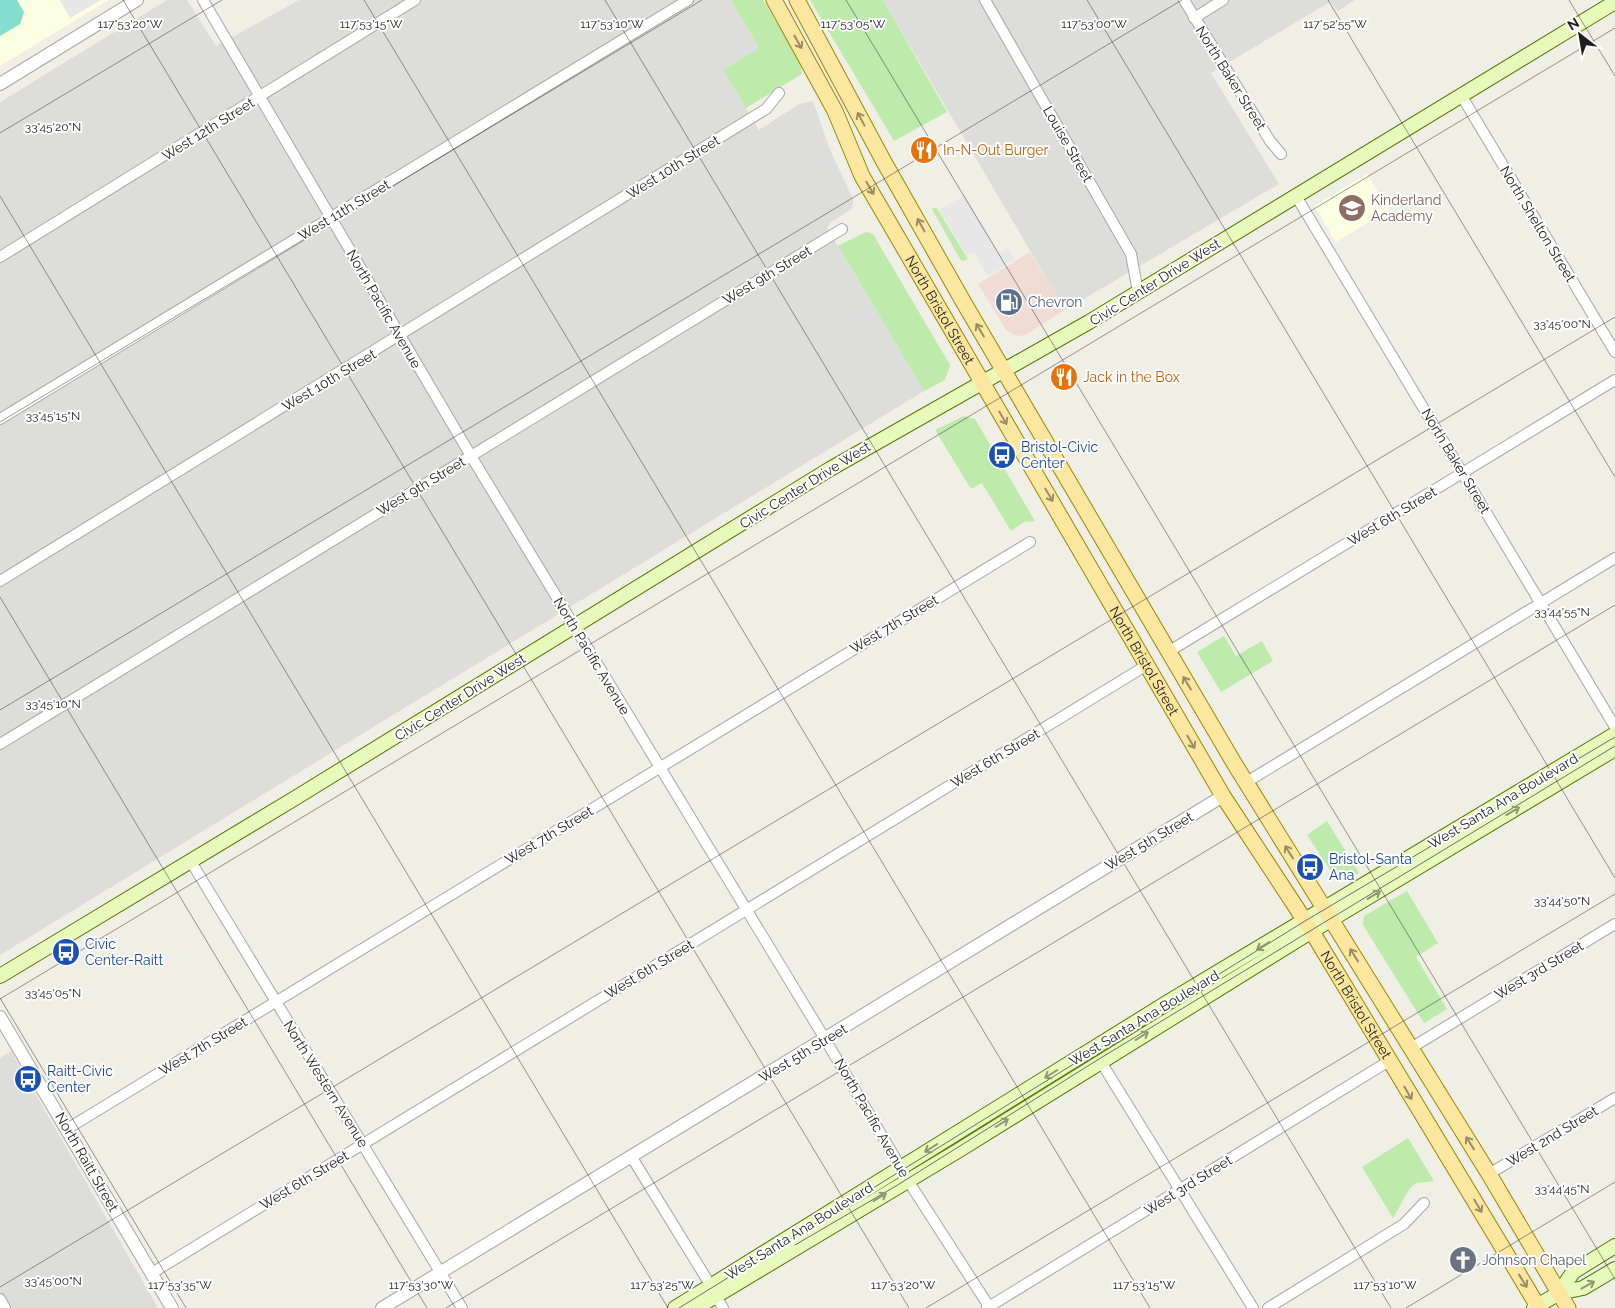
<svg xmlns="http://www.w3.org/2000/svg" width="1615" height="1308" font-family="Raleway,sans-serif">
  <rect width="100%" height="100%" fill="#f0efe6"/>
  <!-- residential -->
  <g fill="#dddddc">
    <path d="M167,0H187L216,46L299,0H731L759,48L723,70L759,130L799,104L813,101L830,150L853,199L852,209L831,222L827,228L924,391L0,955V102Z"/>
    <path d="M883,0H1355L1338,11L1330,2L1211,73L1279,184L1065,310Z"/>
    <path d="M11,1051L158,1308H0V1058Z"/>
  </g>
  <!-- commercial -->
  <path fill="#f1dcd5" d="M1030,252L1065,310L1023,336L1014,335L1006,330L978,284Z"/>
  <!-- education -->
  <g fill="#f9ffe0">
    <path d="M0,0H109L0,66Z"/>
    <path d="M1367,174L1389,210L1336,242L1314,206Z"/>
  </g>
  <!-- grass -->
  <g fill="#beeaac">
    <path d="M731,0H763L800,62L802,74L746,108L723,70L759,48Z"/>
    <path d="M810,0H883L947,112L894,141Z"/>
    <path d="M936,207L968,259L963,261L960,259L932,209Z"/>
    <path d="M866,232L873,234L950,365L945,380L924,391L838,246Z"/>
    <path d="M964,416L975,419L1035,521L1024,522L1011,531L982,483L971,489L935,430Z"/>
    <path d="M1224,636L1236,656L1262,641L1273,661L1221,692L1197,652Z"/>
    <path d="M1327,821L1359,873L1348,881L1336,879L1307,835Z"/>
    <path d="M1407,891L1438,943L1416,957L1447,1009L1424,1023L1363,925L1364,916Z"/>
    <path d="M1408,1138L1434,1181L1416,1183L1410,1188L1393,1218L1362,1167Z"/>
  </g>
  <!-- pitch -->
  <path fill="#84dece" d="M0,0H17L24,12L20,24L0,36Z"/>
  <!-- parking -->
  <g fill="#e7e7e7">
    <path d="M60,0H101L70,18Z"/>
    <path d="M965,195L999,253L1008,248L1015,259L988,276L974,252L967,255L939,210Z"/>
  </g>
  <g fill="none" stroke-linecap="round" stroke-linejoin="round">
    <!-- minor casing -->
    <g stroke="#a6a6a6" stroke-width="12">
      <g id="minor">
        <path d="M203,0L471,456L825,1039L914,1190L990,1308"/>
        <path d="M985,0L1131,254L1138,292"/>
        <path d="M1184,0L1270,141L1281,154"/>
        <path d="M1194,18L1223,0"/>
        <path d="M1461,95L1615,352"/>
        <path d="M1296,196L1615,727"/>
        <path d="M0,257L415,0"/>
        <path d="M0,419L688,0"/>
        <path d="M0,581L766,109L779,93"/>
        <path d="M1168,652L1615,380"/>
        <path d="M0,744L842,229"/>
        <path d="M1245,783L1615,558"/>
        <path d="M190,860L462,1308"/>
        <path d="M1411,1048L1615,924"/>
        <path d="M1101,1062L1253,1308"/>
        <path d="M67,1129L1030,542"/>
        <path d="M631,1156L711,1286"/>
        <path d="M1489,1174L1615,1098"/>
        <path d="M152,1273L1147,665"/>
        <path d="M716,1296L723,1308"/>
        <path d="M0,1299L5,1308"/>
        <path d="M987,1308L1389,1061"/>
        <path d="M1268,1308L1404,1224L1424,1203"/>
      </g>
    </g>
    <!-- tertiary casing -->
    <g stroke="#a6a6a6" stroke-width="14">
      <g id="tertiary">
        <path d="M0,84L137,0"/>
        <path d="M0,1017L172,1308"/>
        <path d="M382,1308L1223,796"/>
      </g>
    </g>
    <!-- secondary casing -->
    <g stroke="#547705" stroke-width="16">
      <g id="secondary">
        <path d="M0,976L292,800L830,469L1089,322L1615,2"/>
        <path d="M1559,1293L1573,1272L1615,1246"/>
        <path d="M675,1308L1168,1002L1615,734"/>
        <path d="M696,1308L961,1149L1312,931L1615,749"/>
        <path d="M1534,1308L1559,1293L1583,1288L1615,1269"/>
      </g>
    </g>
    <!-- primary casing -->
    <g stroke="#9a8701" stroke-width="17">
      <g id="primary">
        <path id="s1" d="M774,0L835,111L862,176L1223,796L1311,930L1539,1308"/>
        <path d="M797,0L884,162L964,303L1234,763L1489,1174L1568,1308"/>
      </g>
    </g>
    <!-- minor -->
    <use href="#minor" stroke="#fff" stroke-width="10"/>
    <!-- tertiary -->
    <use href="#tertiary" stroke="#fff" stroke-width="12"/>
    <!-- secondary -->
    <use href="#secondary" stroke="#e9f9bb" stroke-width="14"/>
    <!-- primary -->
    <use href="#primary" stroke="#fbe7a0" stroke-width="15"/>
    <!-- tram -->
    <g stroke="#6d6d6d" stroke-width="1">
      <path d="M795,1245L896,1186L1099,1059L1615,746"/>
      <path d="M679,1308L1305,921L1615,737"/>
    </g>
  </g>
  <!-- one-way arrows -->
  <defs><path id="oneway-shaft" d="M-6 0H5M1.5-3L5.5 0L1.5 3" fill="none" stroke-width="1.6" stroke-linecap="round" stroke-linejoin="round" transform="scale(1.25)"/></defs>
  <g stroke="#988d66">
    <use href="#oneway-shaft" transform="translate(798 42) rotate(60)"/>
    <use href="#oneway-shaft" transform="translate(861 119) rotate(-118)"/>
    <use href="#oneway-shaft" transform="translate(870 188) rotate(60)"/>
    <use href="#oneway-shaft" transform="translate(921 225) rotate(-119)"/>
    <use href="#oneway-shaft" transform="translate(980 330) rotate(-121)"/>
    <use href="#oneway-shaft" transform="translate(1003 418) rotate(60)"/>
    <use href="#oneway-shaft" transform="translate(1049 495) rotate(59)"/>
    <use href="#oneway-shaft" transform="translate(1187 683) rotate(-121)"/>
    <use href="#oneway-shaft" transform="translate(1191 742) rotate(60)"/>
    <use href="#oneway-shaft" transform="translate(1289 852) rotate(-122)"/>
    <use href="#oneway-shaft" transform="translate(1354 955) rotate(-122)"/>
    <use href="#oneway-shaft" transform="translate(1408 1093) rotate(60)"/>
    <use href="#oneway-shaft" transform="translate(1470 1143) rotate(-122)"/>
    <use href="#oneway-shaft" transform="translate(1478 1206) rotate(59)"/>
    <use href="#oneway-shaft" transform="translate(1523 1281) rotate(58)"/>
  </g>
  <g stroke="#8e9775">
    <use href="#oneway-shaft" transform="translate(1513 811) rotate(-31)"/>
    <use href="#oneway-shaft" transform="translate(1374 895) rotate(-31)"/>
    <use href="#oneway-shaft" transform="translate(1263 946) rotate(149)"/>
    <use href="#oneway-shaft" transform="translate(1142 1036) rotate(-32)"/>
    <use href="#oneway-shaft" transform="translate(1051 1074) rotate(148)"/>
    <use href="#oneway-shaft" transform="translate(1002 1123) rotate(-32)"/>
    <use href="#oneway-shaft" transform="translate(931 1148) rotate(148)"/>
    <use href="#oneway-shaft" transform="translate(880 1197) rotate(-31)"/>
    <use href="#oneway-shaft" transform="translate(1588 1285) rotate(-29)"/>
  </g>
  <!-- ticks -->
  <path fill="none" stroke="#1f1f1f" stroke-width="1" stroke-opacity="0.45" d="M123,0L909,1308M364,0L1150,1308M605,0L1391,1308M846,0L1615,1279M1087,0L1615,878M1328,0L1615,477M1569,0L1615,76M0,133L222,0M0,196L668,1308M0,422L702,0M0,597L427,1308M0,710L1182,0M0,998L186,1308M0,999L1615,28M0,1287L1615,317M446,1308L1615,605M926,1308L1615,894M1406,1308L1615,1182"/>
  <!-- icons -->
  <defs>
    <g id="restaurant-disc" transform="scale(1.4375)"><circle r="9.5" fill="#e8710a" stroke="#fff"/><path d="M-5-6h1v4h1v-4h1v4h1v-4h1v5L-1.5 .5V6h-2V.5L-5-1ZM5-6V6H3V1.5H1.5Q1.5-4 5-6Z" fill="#fff"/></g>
    <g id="school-disc" transform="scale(1.4375)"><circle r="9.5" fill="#8d6e63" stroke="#fff"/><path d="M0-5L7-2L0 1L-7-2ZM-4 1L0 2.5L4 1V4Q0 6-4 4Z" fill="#fff"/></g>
    <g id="fuel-disc" transform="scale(1.4375)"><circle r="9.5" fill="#5c6f8a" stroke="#fff"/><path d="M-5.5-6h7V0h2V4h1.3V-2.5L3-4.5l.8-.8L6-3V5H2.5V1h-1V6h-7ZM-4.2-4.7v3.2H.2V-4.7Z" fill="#fff"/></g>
    <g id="bus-disc" transform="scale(1.4375)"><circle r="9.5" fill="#1a4fb4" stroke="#fff"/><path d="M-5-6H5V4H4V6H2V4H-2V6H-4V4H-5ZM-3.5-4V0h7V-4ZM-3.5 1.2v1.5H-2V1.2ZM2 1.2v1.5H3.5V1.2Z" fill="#fff"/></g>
    <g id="church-disc" transform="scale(1.4375)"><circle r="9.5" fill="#6b7280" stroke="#fff"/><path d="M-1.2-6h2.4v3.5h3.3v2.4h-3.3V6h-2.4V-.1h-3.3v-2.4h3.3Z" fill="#fff"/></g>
  </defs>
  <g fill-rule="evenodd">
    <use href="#restaurant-disc" x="924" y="150"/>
    <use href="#school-disc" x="1352" y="208"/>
    <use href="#fuel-disc" x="1009" y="302"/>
    <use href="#restaurant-disc" x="1064" y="377"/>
    <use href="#bus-disc" x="1002" y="455"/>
    <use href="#bus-disc" x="1310" y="867"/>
    <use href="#bus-disc" x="66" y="952"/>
    <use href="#bus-disc" x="28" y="1079"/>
    <use href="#church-disc" x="1463" y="1260"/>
  </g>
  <g text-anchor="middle" stroke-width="4" stroke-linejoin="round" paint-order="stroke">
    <!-- street labels -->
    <g font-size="14" fill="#1f1f1f" stroke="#fff">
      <text transform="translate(1231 78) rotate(58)" y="5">North Baker Street</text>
      <text transform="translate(208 129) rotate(-32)" y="5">West 12th Street</text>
      <text transform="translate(1068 144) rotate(60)" y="5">Louise Street</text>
      <text transform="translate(673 167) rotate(-32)" y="5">West 10th Street</text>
      <text transform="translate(344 210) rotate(-31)" y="5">West 11th Street</text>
      <text transform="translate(1538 224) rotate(59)" y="5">North Shelton Street</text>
      <text transform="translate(767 275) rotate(-31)" y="5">West 9th Street</text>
      <text transform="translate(1155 282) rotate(-32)" y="5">Civic Center Drive West</text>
      <text transform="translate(384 309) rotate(60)" y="5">North Pacific Avenue</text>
      <text dy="5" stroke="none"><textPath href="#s1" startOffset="352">North Bristol Street</textPath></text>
      <text transform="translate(329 380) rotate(-31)" y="5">West 10th Street</text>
      <text transform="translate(1456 461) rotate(59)" y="5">North Baker Street</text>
      <text transform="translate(805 485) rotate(-32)" y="5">Civic Center Drive West</text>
      <text transform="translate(421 486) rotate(-31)" y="5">West 9th Street</text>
      <text transform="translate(1392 516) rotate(-31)" y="5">West 6th Street</text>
      <text transform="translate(894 624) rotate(-31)" y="5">West 7th Street</text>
      <text transform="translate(592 656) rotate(59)" y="5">North Pacific Avenue</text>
      <text dy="5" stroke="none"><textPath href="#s1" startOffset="758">North Bristol Street</textPath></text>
      <text transform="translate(460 697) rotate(-32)" y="5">Civic Center Drive West</text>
      <text transform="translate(995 758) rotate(-31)" y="5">West 6th Street</text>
      <text transform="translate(1503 801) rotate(-31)" y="5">West Santa Ana Boulevard</text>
      <text transform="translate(549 835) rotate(-31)" y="5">West 7th Street</text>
      <text transform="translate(1149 841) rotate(-31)" y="5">West 5th Street</text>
      <text transform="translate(649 969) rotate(-31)" y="5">West 6th Street</text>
      <text transform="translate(1539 970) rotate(-31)" y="5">West 3rd Street</text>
      <text dy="5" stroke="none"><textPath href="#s1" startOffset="1162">North Bristol Street</textPath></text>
      <text transform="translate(1144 1018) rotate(-31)" y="5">West Santa Ana Boulevard</text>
      <text transform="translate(203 1046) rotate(-31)" y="5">West 7th Street</text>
      <text transform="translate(803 1053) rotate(-31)" y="5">West 5th Street</text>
      <text transform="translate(326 1084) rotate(58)" y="5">North Western Avenue</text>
      <text transform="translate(872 1118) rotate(60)" y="5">North Pacific Avenue</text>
      <text transform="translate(1552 1136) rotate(-31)" y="5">West 2nd Street</text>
      <text transform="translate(87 1162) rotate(60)" y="5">North Raitt Street</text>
      <text transform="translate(304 1180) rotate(-31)" y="5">West 6th Street</text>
      <text transform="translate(1188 1185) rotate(-32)" y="5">West 3rd Street</text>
      <text transform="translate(799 1231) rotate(-32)" y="5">West Santa Ana Boulevard</text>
    </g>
    <!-- food labels -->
    <g font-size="14" fill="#c56008" stroke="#fff" text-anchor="start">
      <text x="943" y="155">In-N-Out Burger</text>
      <text x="1083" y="382">Jack in the Box</text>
    </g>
    <!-- education labels -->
    <g font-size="14" fill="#785e54" stroke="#fff" text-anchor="start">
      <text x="1371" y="205">Kinderland<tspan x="1371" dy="16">Academy</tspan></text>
    </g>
    <!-- service labels -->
    <g font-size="14" fill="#4e5e75" stroke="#fff" text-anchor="start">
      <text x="1028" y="307">Chevron</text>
    </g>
    <!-- transit labels -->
    <g font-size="14" fill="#164399" stroke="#fff" text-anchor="start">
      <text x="1021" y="452">Bristol-Civic<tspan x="1021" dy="16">Center</tspan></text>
      <text x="1329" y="864">Bristol-Santa<tspan x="1329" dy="16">Ana</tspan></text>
      <text x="85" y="949">Civic<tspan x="85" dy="16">Center-Raitt</tspan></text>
      <text x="47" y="1076">Raitt-Civic<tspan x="47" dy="16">Center</tspan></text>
    </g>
    <!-- worship labels -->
    <g font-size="14" fill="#5b616d" stroke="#fff" text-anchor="start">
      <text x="1482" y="1265">Johnson Chapel</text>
    </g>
  </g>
  <g font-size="12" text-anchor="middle" fill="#1f1f1f" stroke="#fff" stroke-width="4" stroke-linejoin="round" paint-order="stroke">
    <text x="371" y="28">117°53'15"W</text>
    <text x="130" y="28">117°53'20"W</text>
    <text x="612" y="28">117°53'10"W</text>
    <text x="853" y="28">117°53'05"W</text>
    <text x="1094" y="28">117°53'00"W</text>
    <text x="1335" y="28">117°52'55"W</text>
    <text x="53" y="131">33°45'20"N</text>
    <text x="1562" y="328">33°45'00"N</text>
    <text x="53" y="420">33°45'15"N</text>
    <text x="1562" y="616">33°44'55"N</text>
    <text x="53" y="708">33°45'10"N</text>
    <text x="1562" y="905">33°44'50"N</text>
    <text x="53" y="997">33°45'05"N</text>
    <text x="1562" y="1193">33°44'45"N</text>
    <text x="53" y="1285">33°45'00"N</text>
    <text x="180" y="1289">117°53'35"W</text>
    <text x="421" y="1289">117°53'30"W</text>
    <text x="662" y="1289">117°53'25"W</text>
    <text x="903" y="1289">117°53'20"W</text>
    <text x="1144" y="1289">117°53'15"W</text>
    <text x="1385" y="1289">117°53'10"W</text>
  </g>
  <!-- north arrow -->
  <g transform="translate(1580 35) rotate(329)" stroke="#ffffff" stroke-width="4" paint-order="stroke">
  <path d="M0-4L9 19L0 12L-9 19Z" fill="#1f1f1f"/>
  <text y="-8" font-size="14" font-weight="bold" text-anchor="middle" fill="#1f1f1f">N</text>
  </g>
</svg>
